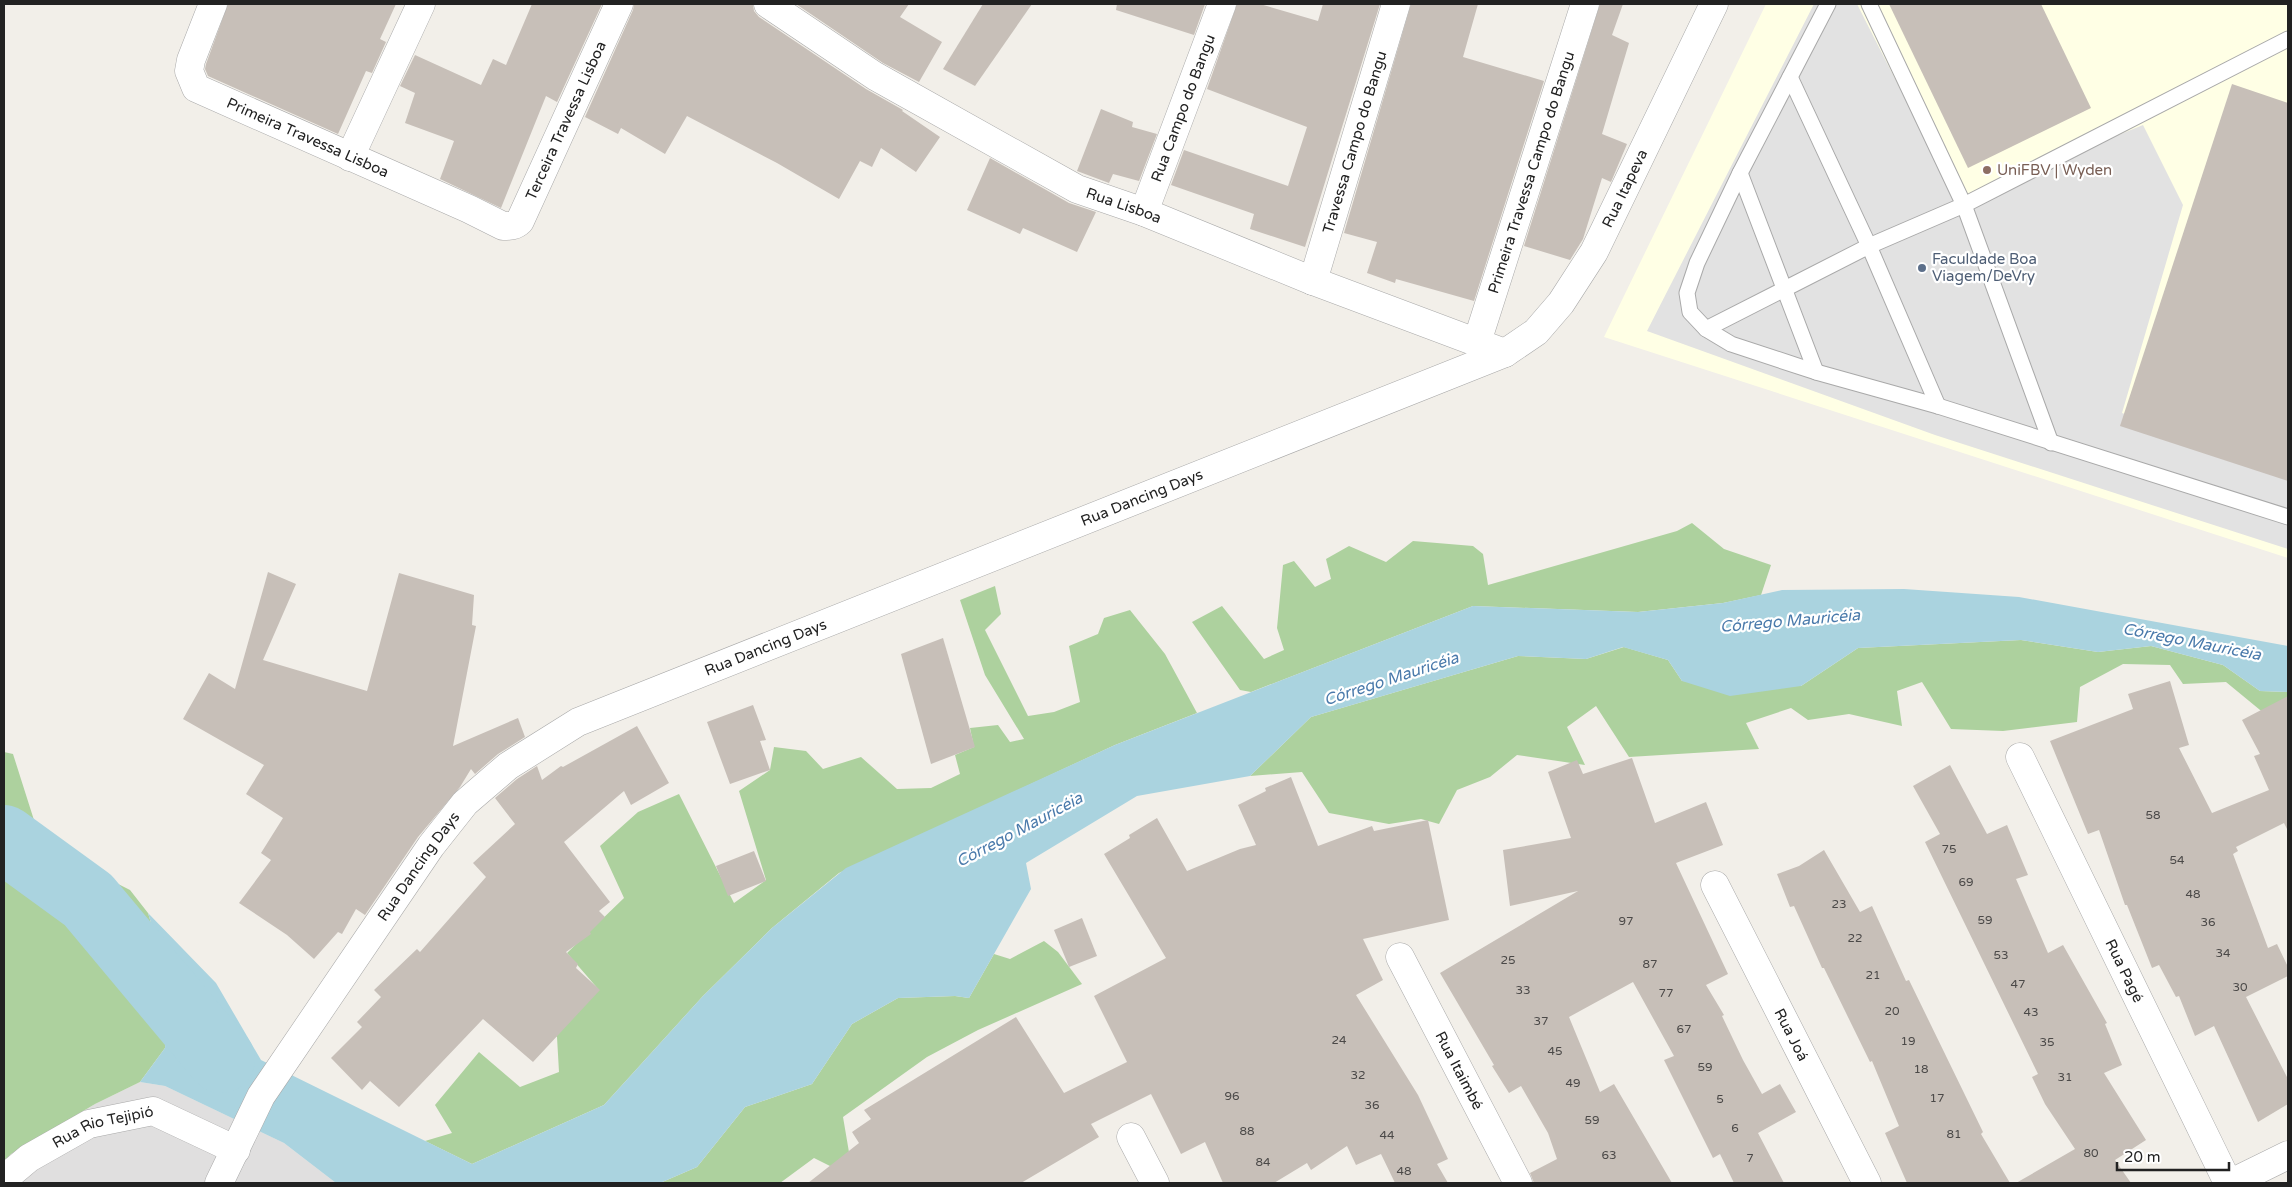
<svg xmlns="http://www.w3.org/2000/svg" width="2292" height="1187" font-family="'Varela Round',sans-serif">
  <rect width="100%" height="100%" fill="#f2efe9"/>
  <!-- residential -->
  <path fill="#e0dfdf" d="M140,1082L165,1086L284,1143L336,1183H4V1161L11,1154L95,1104Z"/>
  <!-- education -->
  <path fill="#ffffe5" d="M1766,4H2288V558L1604,337Z"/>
  <!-- forest -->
  <g fill="#add19e">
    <path d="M1692,523L1724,549L1771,565L1761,595L1723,603L1638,612L1473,606L1251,692L1240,690L1192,622L1222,606L1264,659L1284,650L1277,628L1283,565L1294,561L1315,587L1331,579L1326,559L1349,546L1386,562L1413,541L1473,546L1483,554L1488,585L1677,531Z"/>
    <path d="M995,586L1001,614L985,630L1028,716L1054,712L1080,702L1069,646L1098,634L1104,618L1130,610L1165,654L1197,713L1115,745L839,873L772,928L703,996L604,1105L472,1164L425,1141L452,1133L435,1105L479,1052L520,1087L559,1072L557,1037L498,978L599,990L567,953L624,898L600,846L638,812L679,794L734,903L766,880L739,791L770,770L774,747L806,751L823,769L861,757L897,789L931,788L960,774L955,755L974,747L970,728L998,725L1010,742L1024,739L985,675L960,600Z"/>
    <path d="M2021,640L2098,652L2151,646L2223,665L2260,691L2288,692V733L2226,682L2183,684L2170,665L2123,664L2080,687L2077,722L2003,731L1951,729L1922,682L1897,691L1902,726L1849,714L1808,720L1791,708L1746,723L1759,749L1629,757L1596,706L1567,727L1585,765L1517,755L1490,777L1457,790L1439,824L1421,819L1389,824L1329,813L1302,772L1250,776L1311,717L1518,656L1586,659L1624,647L1668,660L1682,681L1801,686L1858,648Z"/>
    <path d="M4,752L13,754L40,839L65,857L130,890L148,913L160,953V993L167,1019L165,1048L140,1082L95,1104L11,1154L4,1161Z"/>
    <path d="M1044,941L1058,952L1082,984L978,1030L927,1057L843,1117L851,1164L830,1166L814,1158L780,1183H660L697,1167L745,1107L812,1084L852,1024L898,998L955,996L969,998L994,954L1010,959Z"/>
  </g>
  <!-- parking -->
  <path fill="#e2e2e2" d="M1814,4H1857L1957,201L2143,125L2183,205L2122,413L2288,474V549L1935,435L1647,331Z"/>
  <!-- water -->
  <path fill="#aad3df" d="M1904,589L2019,597L2288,646V692L2260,691L2223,665L2151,646L2098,652L2021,640L1858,648L1801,686L1730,696L1682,681L1668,660L1623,647L1586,659L1518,656L1311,717L1250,776L1137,796L1026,863L1031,889L969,998L955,996L898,998L852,1024L812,1084L745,1107L697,1167L660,1183H336L284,1143L165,1086L140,1082L165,1048L167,1019L162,1001L160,953L148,913L216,983L261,1060L472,1164L604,1105L703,996L772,928L846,868L1115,745L1473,606L1638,612L1723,603L1782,590Z"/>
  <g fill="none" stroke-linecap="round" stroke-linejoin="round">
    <!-- river -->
    <path stroke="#aad3df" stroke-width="68" d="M4,839L88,900L221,1059"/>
  </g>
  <!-- building -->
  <g fill="#c7bfb8">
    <path d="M228,4H396L380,39L386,42L372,73L366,71L338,134L208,76L205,69L206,64Z"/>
    <path d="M532,4H602L557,102L546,96L501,208L440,179L454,141L405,123L415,93L400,86L415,55L481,85L493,59L506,65Z"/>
    <path d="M634,4H753L754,11L759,17L866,89L903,110L902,111L940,137L916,172L881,148L872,167L860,161L839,199L777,163L687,116L665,154L621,128L618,134L585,117L633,10Z"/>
    <path d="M796,4H909L900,17L942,42L919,82L883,63Z"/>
    <path d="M983,4H1032L975,86L943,69Z"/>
    <path d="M1117,4H1205L1194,35L1116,10Z"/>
    <path d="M1237,4H1260L1318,21L1323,4H1380L1305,247L1250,229L1254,214L1171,185L1184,150L1288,186L1307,127L1207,89Z"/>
    <path d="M1411,4H1478L1463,57L1544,81L1474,301L1396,279L1395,283L1367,273L1377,242L1344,233Z"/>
    <path d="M1600,4H1623L1612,35L1629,43L1602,134L1627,144L1611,182L1602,178L1583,239L1570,260L1524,246Z"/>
    <path d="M1889,4H2041L2091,108L1968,168Z"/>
    <path d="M2232,84L2288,103V481L2120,426Z"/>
    <path d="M1101,109L1133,122L1132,127L1157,134L1139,181L1113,174L1109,183L1077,171Z"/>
    <path d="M990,158L1069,203L1096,212L1077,252L1023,228L1020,234L967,210Z"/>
    <path d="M268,572L296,584L263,660L367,691L399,573L474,595L472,625L476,626L453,746L518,718L525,737L498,754L475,774L471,769L460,787L418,837L365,915L356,909L342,934L338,932L314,959L287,935L239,903L271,860L261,853L283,818L246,794L264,765L183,719L209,673L235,689Z"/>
    <path d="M943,638L975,747L931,764L901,654Z"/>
    <path d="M2170,681L2189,745L2179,748L2212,813L2269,790L2254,756L2260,754L2242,720L2288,696V831L2284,823L2236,847L2238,851L2233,854L2268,948L2277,944L2288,967V976L2246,997L2288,1079V1104L2258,1122L2214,1026L2195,1036L2179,996L2176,997L2159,965L2152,968L2127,905H2125L2099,830L2088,834L2050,741L2133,709L2128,694Z"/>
    <path d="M753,705L766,740L760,741L770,770L730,784L707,722Z"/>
    <path d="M637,726L669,783L631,805L624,791L564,842L610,902L599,911L605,917L590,932L591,934L566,952L578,964L576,968L600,990L533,1062L483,1019L399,1107L370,1081L362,1090L331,1058L362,1027L357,1022L381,997L374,990L417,949L420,952L486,877L473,863L515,824L495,798L517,779L537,766L542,780L561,766L563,767Z"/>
    <path d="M1632,758L1655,823L1706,802L1723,845L1676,863L1728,974L1706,985L1724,1015L1722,1016L1743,1060L1762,1094L1780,1084L1796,1112L1758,1133L1784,1183H1734L1720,1154L1713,1158L1664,1060L1674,1056L1633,982L1569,1017L1600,1092L1614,1084L1672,1183H1534L1530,1173L1557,1159L1548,1133L1521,1086L1509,1093L1492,1066L1494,1065L1440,973L1578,891L1510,906L1503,850L1571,838L1548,772L1577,760L1583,774Z"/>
    <path d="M1950,765L1987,834L2007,825L2028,875L2016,879L2048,953L2063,945L2107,1023L2105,1024L2122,1065L2104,1073L2146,1140L2115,1160L2131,1183H2016L2075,1149L2045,1104L2032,1077L2038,1074L1925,842L1940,834L1913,786Z"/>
    <path d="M1291,777L1318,846L1372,826L1374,831L1428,820L1449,920L1363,939L1383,980L1356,995L1418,1095L1448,1159L1437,1164L1448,1183H1395L1381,1154L1356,1165L1347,1146L1311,1170L1307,1163L1274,1183H1223L1205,1142L1181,1154L1151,1094L1091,1124L1099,1137L1021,1183H808L859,1143L852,1132L871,1119L864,1110L1016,1017L1064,1093L1127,1062L1094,996L1166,958L1104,854L1130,838L1129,835L1157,818L1187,871L1240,849L1256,845L1238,805L1266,791L1265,788Z"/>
    <path d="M1824,850L1860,912L1872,906L1906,981L1909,980L1983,1132L1981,1134L2010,1183H1907L1885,1133L1899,1126L1872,1061L1870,1062L1824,968H1822L1794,906L1790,907L1777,874L1799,866Z"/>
    <path d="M754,851L766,881L728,896L716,866Z"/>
    <path d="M1082,918L1097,956L1069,967L1054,930Z"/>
  </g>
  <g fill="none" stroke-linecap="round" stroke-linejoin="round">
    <!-- service casing -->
    <g stroke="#a9a9a9" stroke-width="17">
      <g id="service">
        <path d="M1828,4L1740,173L1697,263L1687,293L1690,312L1706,329L1731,344L1816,372L1938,406L2288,517"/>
        <path d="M1869,4L1964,205L2051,443"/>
        <path d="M1790,77L1869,246L1938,406"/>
        <path d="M1740,173L1816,372"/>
        <path d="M1706,329L1869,246L1964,205L2288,39"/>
      </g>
    </g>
    <!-- minor casing -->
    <g stroke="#a9a9a9" stroke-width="29">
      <g id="minor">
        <path id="s1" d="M213,4L191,60L189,71L196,88L469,209L503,226C510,226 515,226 520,221L619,4"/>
        <path id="s2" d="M768,4L875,76L1077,189L1144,212L1313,281L1505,353"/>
        <path d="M350,157L421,4"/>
        <path id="s3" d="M1144,212L1222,4"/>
        <path id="s4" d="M1313,281L1396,4"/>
        <path id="s5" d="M1477,342L1585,4"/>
        <path id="s6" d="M2020,757L2228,1183"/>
        <path id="s7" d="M1715,885L1867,1183"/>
        <path id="s8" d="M1400,957L1518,1183"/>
        <path d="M1131,1137L1155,1183"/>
        <path id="s9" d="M4,1179L29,1158L89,1124L153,1111L236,1150"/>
        <path id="s10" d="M219,1183L261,1096L431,846L465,803L508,766L578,722L1505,353L1536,332L1561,303L1594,252L1714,4"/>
        <path d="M2231,1183L2288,1155"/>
      </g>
    </g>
    <!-- service -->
    <use href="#service" stroke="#fff" stroke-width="15"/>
    <!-- minor -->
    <use href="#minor" stroke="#fff" stroke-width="28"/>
  </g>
  <!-- markers -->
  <circle fill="#8d6e63" stroke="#fff" stroke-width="2" cx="1987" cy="170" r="5"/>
  <circle fill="#5c6f8a" stroke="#fff" stroke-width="2" cx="1922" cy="268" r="5"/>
  <g text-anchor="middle" stroke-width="4.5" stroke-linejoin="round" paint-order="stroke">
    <!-- number labels -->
    <g font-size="12" fill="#4b4948">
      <text x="2153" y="819">58</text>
      <text x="1949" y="853">75</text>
      <text x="2177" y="864">54</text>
      <text x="1966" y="886">69</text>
      <text x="2193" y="898">48</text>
      <text x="1839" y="908">23</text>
      <text x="1985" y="924">59</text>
      <text x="1626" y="925">97</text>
      <text x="2208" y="926">36</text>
      <text x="1855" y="942">22</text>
      <text x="2223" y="957">34</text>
      <text x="2001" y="959">53</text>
      <text x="1508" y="964">25</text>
      <text x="1650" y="968">87</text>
      <text x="1873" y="979">21</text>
      <text x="2018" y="988">47</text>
      <text x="2240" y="991">30</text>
      <text x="1523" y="994">33</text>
      <text x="1666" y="997">77</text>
      <text x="1892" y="1015">20</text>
      <text x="2031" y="1016">43</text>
      <text x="1541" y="1025">37</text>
      <text x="1684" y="1033">67</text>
      <text x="1339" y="1044">24</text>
      <text x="1908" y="1045">19</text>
      <text x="2047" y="1046">35</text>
      <text x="1555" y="1055">45</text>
      <text x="1705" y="1071">59</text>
      <text x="1921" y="1073">18</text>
      <text x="1358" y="1079">32</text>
      <text x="2065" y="1081">31</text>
      <text x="1573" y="1087">49</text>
      <text x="1232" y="1100">96</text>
      <text x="1937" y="1102">17</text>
      <text x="1720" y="1103">5</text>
      <text x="1372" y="1109">36</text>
      <text x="1592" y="1124">59</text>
      <text x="1735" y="1132">6</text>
      <text x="1247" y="1135">88</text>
      <text x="1954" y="1138">81</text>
      <text x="1387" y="1139">44</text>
      <text x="2091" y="1157">80</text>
      <text x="1609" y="1159">63</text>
      <text x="1750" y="1162">7</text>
      <text x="1263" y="1166">84</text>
      <text x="1404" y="1175">48</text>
    </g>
    <!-- street labels -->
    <g font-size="15" fill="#222" stroke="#fff">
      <text dy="5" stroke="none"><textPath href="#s3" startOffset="111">Rua Campo do Bangu</textPath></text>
      <text dy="5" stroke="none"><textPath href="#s1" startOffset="555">Terceira Travessa Lisboa</textPath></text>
      <text dy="5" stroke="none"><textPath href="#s1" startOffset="212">Primeira Travessa Lisboa</textPath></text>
      <text dy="5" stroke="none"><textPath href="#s4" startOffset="145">Travessa Campo do Bangu</textPath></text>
      <text dy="5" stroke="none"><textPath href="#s5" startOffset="178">Primeira Travessa Campo do Bangu</textPath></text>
      <text dy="5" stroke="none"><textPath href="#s10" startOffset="1798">Rua Itapeva</textPath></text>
      <text dy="5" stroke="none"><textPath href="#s2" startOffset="410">Rua Lisboa</textPath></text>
      <text dy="5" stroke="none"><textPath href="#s10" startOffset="1200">Rua Dancing Days</textPath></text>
      <text dy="5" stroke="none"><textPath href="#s10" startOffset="795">Rua Dancing Days</textPath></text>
      <text dy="5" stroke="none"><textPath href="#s10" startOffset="375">Rua Dancing Days</textPath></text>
      <text dy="5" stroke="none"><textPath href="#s6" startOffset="238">Rua Pagé</textPath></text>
      <text dy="5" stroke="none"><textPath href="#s7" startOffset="168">Rua Joá</textPath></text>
      <text dy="5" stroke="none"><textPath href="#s8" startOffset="128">Rua Itaimbé</textPath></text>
      <text dy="5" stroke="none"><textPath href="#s9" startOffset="114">Rua Rio Tejipió</textPath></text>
    </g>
    <!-- education labels -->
    <g font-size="15" fill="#785e54" stroke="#fff" text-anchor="start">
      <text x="1997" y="175">UniFBV | Wyden</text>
    </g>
    <!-- service labels -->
    <g font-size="15" fill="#4e5e75" stroke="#fff" text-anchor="start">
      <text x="1932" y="264">Faculdade Boa<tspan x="1932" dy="17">Viagem/DeVry</tspan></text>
    </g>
    <!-- water labels -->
    <g font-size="16" font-style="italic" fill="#4a7aab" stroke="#fff">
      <text transform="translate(1790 620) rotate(-5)" y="6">Córrego Mauricéia</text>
      <text transform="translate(2192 641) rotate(11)" y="6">Córrego Mauricéia</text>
      <text transform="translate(1391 678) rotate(-18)" y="6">Córrego Mauricéia</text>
      <text transform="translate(1019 829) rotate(-28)" y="6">Córrego Mauricéia</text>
    </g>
  </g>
  <!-- border -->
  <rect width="2292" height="1187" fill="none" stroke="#222222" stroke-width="10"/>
  <!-- scale -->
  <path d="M2117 1162v8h112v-8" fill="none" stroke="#222222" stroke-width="2.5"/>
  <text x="2124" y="1162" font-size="15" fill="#222222" stroke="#ffffff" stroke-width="4" paint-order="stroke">20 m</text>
</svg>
